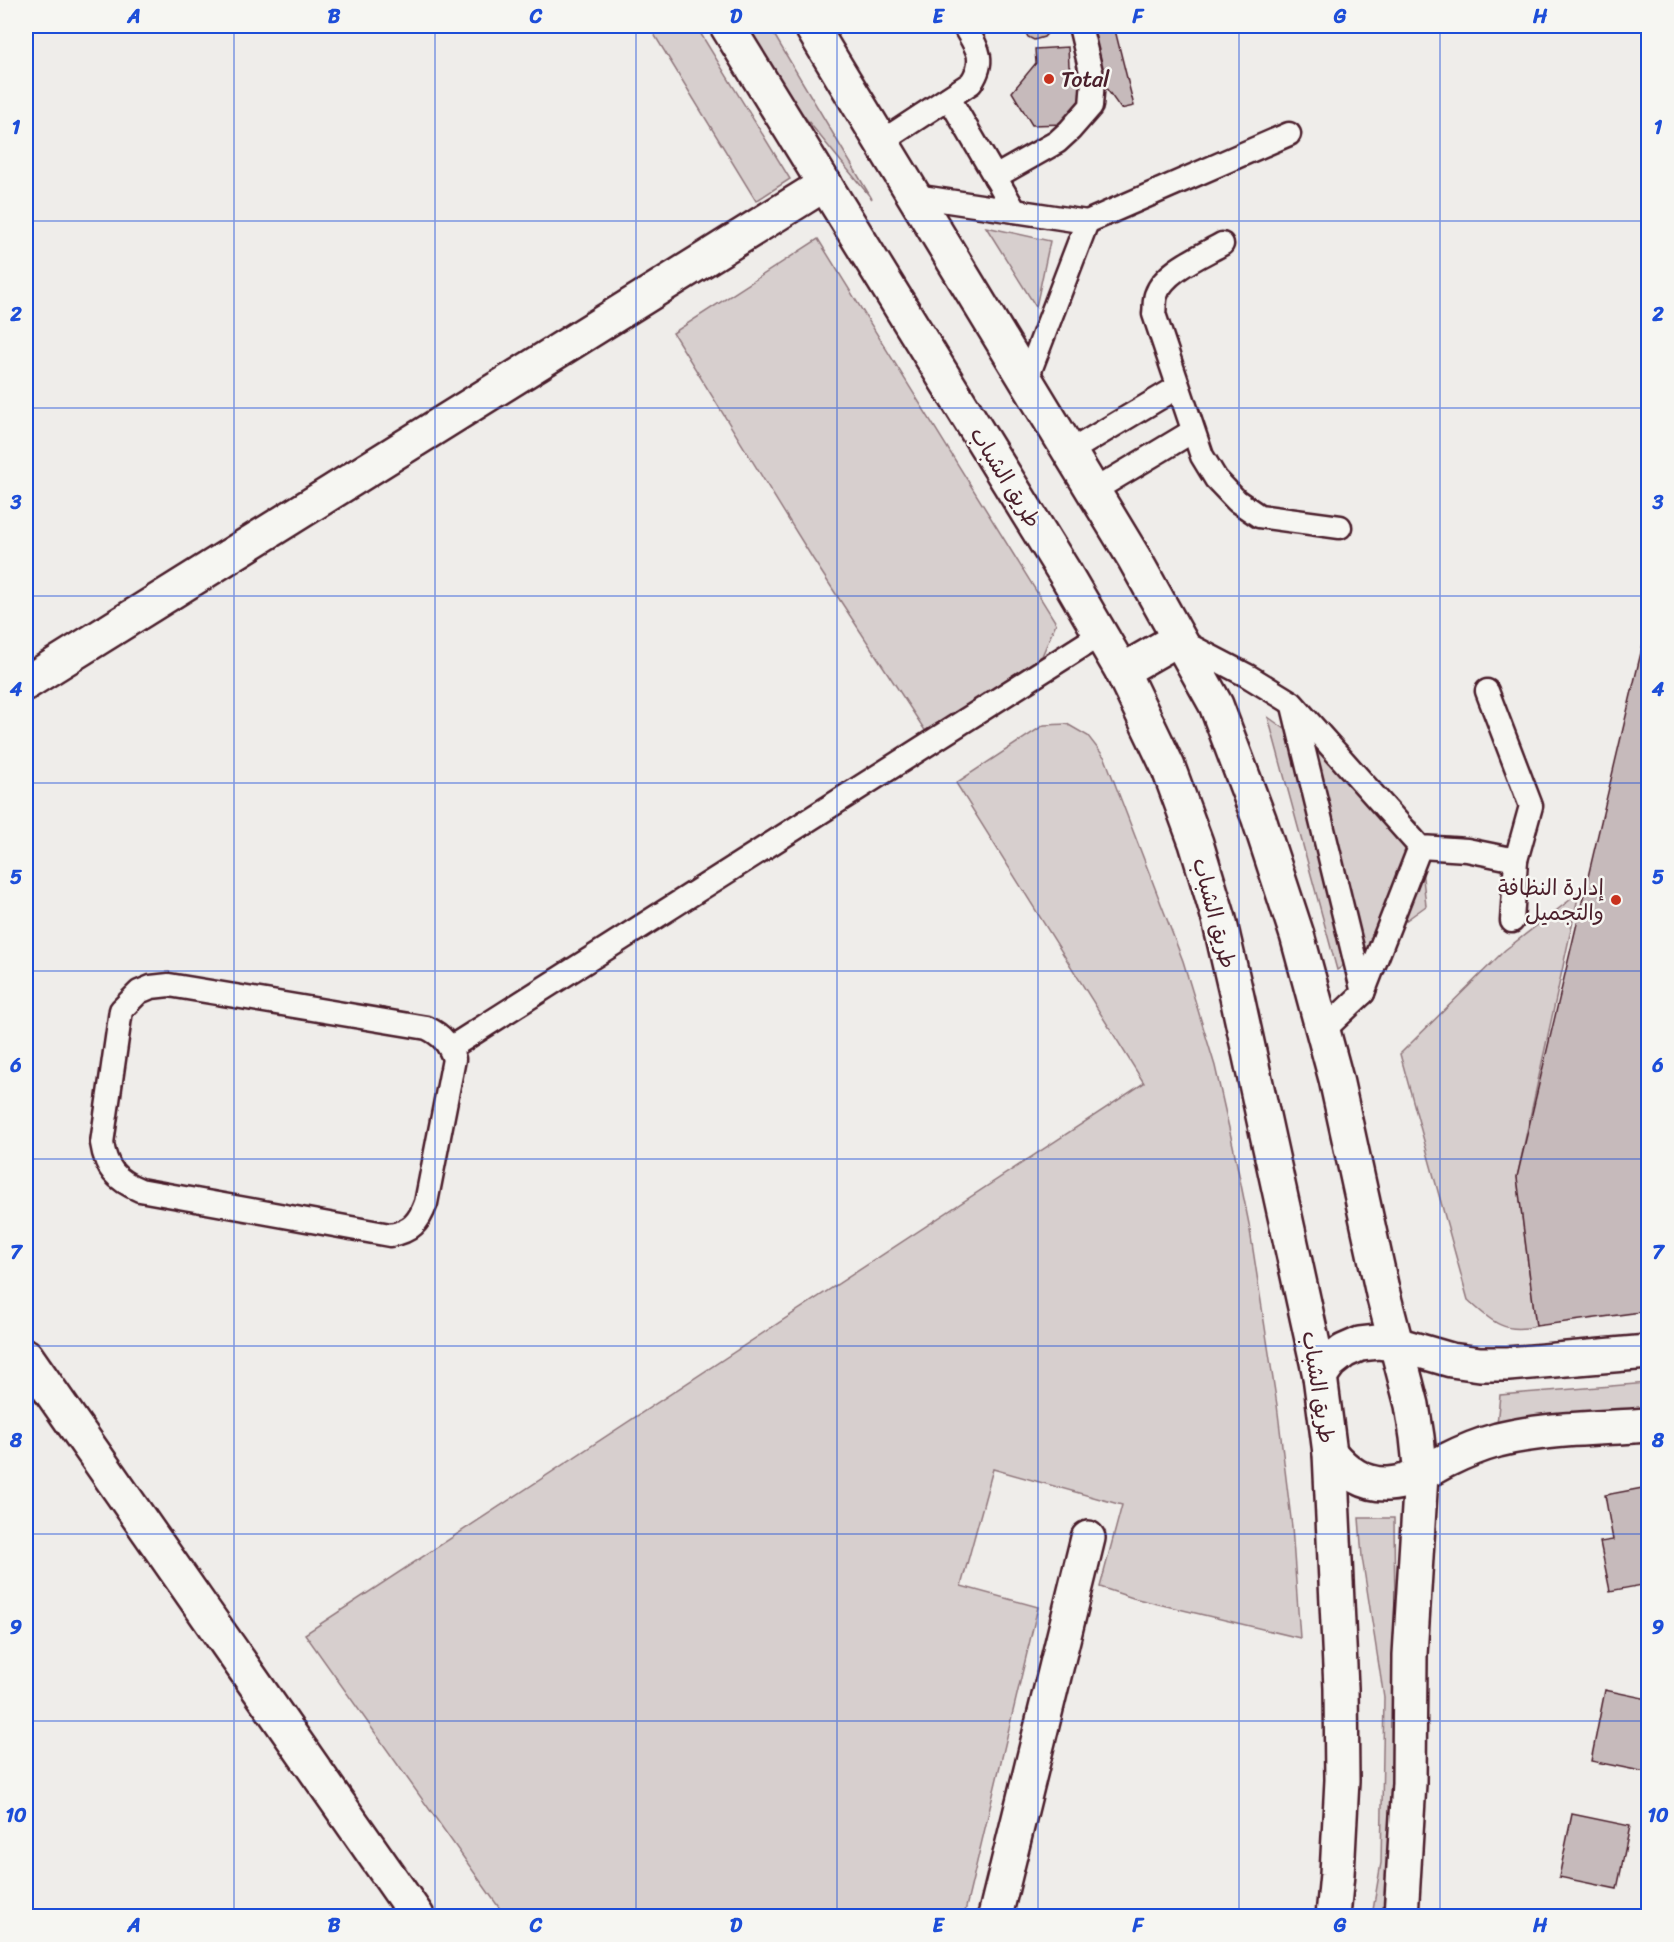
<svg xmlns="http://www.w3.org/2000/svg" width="1674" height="1942" font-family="Sriracha,'Playpen Sans Arabic',sans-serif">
  <rect width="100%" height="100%" fill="#efedea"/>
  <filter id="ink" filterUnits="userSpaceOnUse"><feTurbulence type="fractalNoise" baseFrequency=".0167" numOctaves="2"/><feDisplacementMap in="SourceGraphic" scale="12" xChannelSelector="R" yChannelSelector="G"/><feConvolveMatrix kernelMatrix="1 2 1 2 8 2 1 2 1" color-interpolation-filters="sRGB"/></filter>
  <g filter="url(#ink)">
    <!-- green -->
    <g fill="#d7cfce" stroke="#90777c" stroke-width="1.5">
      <path d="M649,26H696L790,179L756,201Z"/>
      <path d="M740,26H769L872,199C826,143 778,88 740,26Z"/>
      <path d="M986,227L1050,241L1036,307Z"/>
      <path d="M818,239L1056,623L1042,656L926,732L813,559L673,333Z"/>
      <path d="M1268,717L1417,823L1426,906L1337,970Z"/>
      <path d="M1067,724L1088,736L1105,758L1183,961L1215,1066L1234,1150L1249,1224L1277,1405L1292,1527L1300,1638L1133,1598L1100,1587L1122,1505L993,1469L961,1586L1038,1607L964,1916H505L305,1634L1144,1083L956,783L1044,725Z"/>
      <path d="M1579,893L1517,1177L1536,1326C1504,1335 1490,1320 1468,1300L1400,1054L1505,950Z"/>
      <path d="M1648,1383V1414L1496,1434L1500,1395Z"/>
      <path d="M1359,1518H1394L1395,1615L1410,1810L1400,1916H1372L1381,1863L1384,1698L1362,1557Z"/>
    </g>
    <!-- building -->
    <g fill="#c6babb" stroke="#4a1f2b" stroke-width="1.5">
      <path d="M1022,26H1054L1044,37L1034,40L1028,37Z"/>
      <path d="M1087,26H1114L1134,106L1121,109L1101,81Z"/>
      <path d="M1068,47L1069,66L1084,95L1065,124L1032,125L1012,92L1036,63L1035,49Z"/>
      <path d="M1648,623V1311L1536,1326L1517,1177Z"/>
      <path d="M1648,1487V1584L1610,1591L1600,1542L1613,1540L1605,1495Z"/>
      <path d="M1605,1690L1648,1699V1760L1646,1772L1591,1761Z"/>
      <path d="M1572,1814L1630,1826L1617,1889L1559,1877Z"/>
    </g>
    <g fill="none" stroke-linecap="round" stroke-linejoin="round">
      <!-- lane casing -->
      <g stroke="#4a1f2b" stroke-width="27">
        <g id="lane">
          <path d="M949,98L1015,211"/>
          <path d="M881,142L971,83C987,59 977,48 964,26"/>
          <path d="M995,177L1057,142L1070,130L1091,106L1093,80L1080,26"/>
          <path d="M915,196L1087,222L1289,134"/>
          <path d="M1222,244C1201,256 1164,271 1156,295C1154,301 1155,308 1154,314L1202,456L1216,479L1237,501L1259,516L1340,527"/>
          <path d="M1026,381L1087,222"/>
          <path d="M1069,452L1178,387"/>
          <path d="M1093,491L1193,431"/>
          <path d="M1179,640L1248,676L1292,703L1420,847L1467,850L1516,860"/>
          <path d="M1487,691L1531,806L1516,860L1512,921"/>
          <path d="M1293,706L1363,993"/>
          <path d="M169,985L427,1028C442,1035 449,1044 454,1059L426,1203C419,1222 411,1232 390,1235L140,1190C116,1180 106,1169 102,1143L121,1010L139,992L151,987Z"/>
          <path d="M1324,1030L1363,993L1420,847"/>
          <path d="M450,1048L1101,634"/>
        </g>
      </g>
      <!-- street casing -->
      <g stroke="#4a1f2b" stroke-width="38">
        <g id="street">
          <path d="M26,683L825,184"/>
          <path d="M26,1356L417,1916"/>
          <path d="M995,1916L1088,1538"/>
        </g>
      </g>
      <!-- secondary casing -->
      <g stroke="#4a1f2b" stroke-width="38">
        <g id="secondary">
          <path d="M727,26L1066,575L1122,671L1168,767L1196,843L1219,919L1237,997L1320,1376L1330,1453L1341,1688L1342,1780L1337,1874L1333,1916"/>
          <path d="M811,26L1134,558L1216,705L1259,819L1297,935L1336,1079L1383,1294L1412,1405L1417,1437L1421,1475L1410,1655L1409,1783L1401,1916"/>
          <path d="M1122,671L1178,639"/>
          <path d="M1320,1376L1330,1362L1344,1351L1360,1344L1378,1342L1396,1344L1451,1360L1480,1364H1508L1648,1352"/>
          <path d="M1330,1453C1345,1471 1363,1485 1388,1484C1411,1483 1427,1470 1447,1460C1463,1452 1480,1445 1498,1440C1546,1428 1599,1429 1648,1425"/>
        </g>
      </g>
      <!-- lane -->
      <use href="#lane" stroke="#f6f6f2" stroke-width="22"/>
      <!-- street -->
      <use href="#street" stroke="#f6f6f2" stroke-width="33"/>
      <!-- secondary -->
      <use href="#secondary" stroke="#f6f6f2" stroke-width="33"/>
    </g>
  </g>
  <!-- grid -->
  <path fill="none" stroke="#1d4ed8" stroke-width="1.5" stroke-opacity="0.55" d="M234,26V1916M435,26V1916M636,26V1916M837,26V1916M1038,26V1916M1239,26V1916M1440,26V1916M26,221H1648M26,408H1648M26,596H1648M26,783H1648M26,971H1648M26,1159H1648M26,1346H1648M26,1534H1648M26,1721H1648"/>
  <!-- markers -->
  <g fill="#c8321e" stroke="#f6f6f2" stroke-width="2">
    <circle cx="1049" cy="79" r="6"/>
    <circle cx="1616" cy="900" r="6"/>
  </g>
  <g text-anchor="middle" stroke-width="5" stroke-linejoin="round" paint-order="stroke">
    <!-- poi labels -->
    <g font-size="22" fill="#4a1f2b" stroke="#f6f6f2" text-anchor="start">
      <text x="1061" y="87">Total</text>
      <text x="1604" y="895" text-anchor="end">إدارة النظافة<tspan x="1604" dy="25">والتجميل</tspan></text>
    </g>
    <!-- street labels -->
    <g font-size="22" fill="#4a1f2b" stroke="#f6f6f2">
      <text transform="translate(1006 477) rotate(58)" y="8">طريق الشباب</text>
      <text transform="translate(1215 913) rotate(75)" y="8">طريق الشباب</text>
      <text transform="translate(1319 1387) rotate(81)" y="8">طريق الشباب</text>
    </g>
  </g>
  <!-- margin -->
  <rect width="1674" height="1942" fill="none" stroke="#f6f6f2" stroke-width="66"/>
  <rect x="33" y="33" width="1608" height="1876" fill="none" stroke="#1d4ed8" stroke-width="2"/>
  <g font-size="20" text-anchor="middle" font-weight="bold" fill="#1d4ed8">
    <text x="134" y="23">A</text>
    <text x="334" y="23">B</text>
    <text x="536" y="23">C</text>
    <text x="736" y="23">D</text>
    <text x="938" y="23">E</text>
    <text x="1138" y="23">F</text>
    <text x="1340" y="23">G</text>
    <text x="1540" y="23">H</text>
    <text x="16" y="134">1</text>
    <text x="1658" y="134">1</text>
    <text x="16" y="321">2</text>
    <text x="1658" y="321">2</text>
    <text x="16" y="509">3</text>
    <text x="1658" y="509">3</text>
    <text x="16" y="696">4</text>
    <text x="1658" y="696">4</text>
    <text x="16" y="884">5</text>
    <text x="1658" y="884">5</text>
    <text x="16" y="1072">6</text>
    <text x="1658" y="1072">6</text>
    <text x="16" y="1259">7</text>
    <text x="1658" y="1259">7</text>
    <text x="16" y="1447">8</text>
    <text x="1658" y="1447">8</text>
    <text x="16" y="1634">9</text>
    <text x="1658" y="1634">9</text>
    <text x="16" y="1822">10</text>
    <text x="1658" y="1822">10</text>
    <text x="134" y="1932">A</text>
    <text x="334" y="1932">B</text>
    <text x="536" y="1932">C</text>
    <text x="736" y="1932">D</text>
    <text x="938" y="1932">E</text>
    <text x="1138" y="1932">F</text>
    <text x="1340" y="1932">G</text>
    <text x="1540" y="1932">H</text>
  </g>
</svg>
